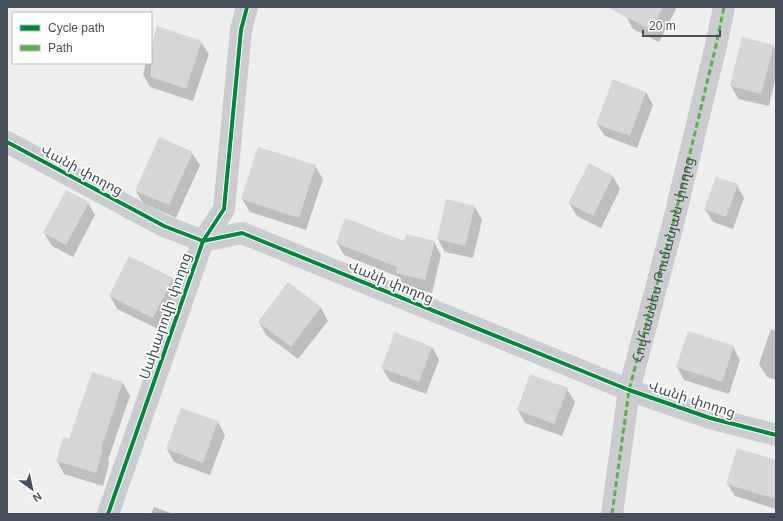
<svg xmlns="http://www.w3.org/2000/svg" width="783" height="521" font-family="Helvetica,'Noto Sans Armenian',sans-serif">
  <rect width="100%" height="100%" fill="#efeeee"/>
  <!-- shadow -->
  <g fill="#0003">
    <path d="M631,7H677L659,42L633,29L626,16Z"/>
    <path d="M201,42L209,54L193,101L150,87L143,74L146,63H151V49Z"/>
    <path d="M773,45L776,51V76L769,106L738,99L731,86Z"/>
    <path d="M646,92L653,105L637,148L605,136L597,124Z"/>
    <path d="M192,153L200,165L176,218L143,203L136,191Z"/>
    <path d="M315,166L323,179L306,230L250,212L242,199Z"/>
    <path d="M613,176L620,189L601,228L577,216L569,203Z"/>
    <path d="M737,185L744,198L733,229L713,222L705,209Z"/>
    <path d="M88,203L95,215L73,257L52,246L44,233Z"/>
    <path d="M475,207L482,220L473,258L445,252L438,239Z"/>
    <path d="M405,242H434L441,255L432,293L404,286L399,277L344,255L337,243Z"/>
    <path d="M172,278L180,291L160,330L117,309L110,296Z"/>
    <path d="M288,283L321,308L328,321L298,359L266,335L259,322Z"/>
    <path d="M771,329L776,331V380L767,377L759,364Z"/>
    <path d="M432,347L439,360L426,394L390,381L382,368Z"/>
    <path d="M733,347L740,360L729,394L684,380L677,367Z"/>
    <path d="M123,383L130,396L108,460L109,463L103,486L64,474L57,461L70,441Z"/>
    <path d="M567,389L575,402L562,436L525,423L518,410Z"/>
    <path d="M182,409L218,422L225,435L210,475L174,462L167,449Z"/>
    <path d="M776,461V509L735,496L727,483Z"/>
    <path d="M154,507L174,514H151Z"/>
  </g>
  <!-- building -->
  <g fill="#d6d6d8">
    <path d="M607,7H663L651,30Z"/>
    <path d="M157,26L202,41L186,89L151,77V46Z"/>
    <path d="M742,37L774,45L761,94L730,86Z"/>
    <path d="M613,79L646,92L630,136L596,124Z"/>
    <path d="M159,137L193,152L169,205L135,191Z"/>
    <path d="M258,147L316,165L299,218L241,199Z"/>
    <path d="M589,163L613,176L593,216L568,203Z"/>
    <path d="M716,177L738,184L726,217L704,209Z"/>
    <path d="M66,190L89,202L66,245L43,233Z"/>
    <path d="M446,199L475,206L465,246L437,239Z"/>
    <path d="M345,218L404,241L406,234L435,241L425,280L396,273L397,267L336,243Z"/>
    <path d="M129,256L173,278L153,318L109,296Z"/>
    <path d="M288,282L321,307L291,347L258,322Z"/>
    <path d="M688,331L734,346L722,382L676,367Z"/>
    <path d="M395,332L432,347L419,382L381,368Z"/>
    <path d="M92,372L123,382L101,449H103L96,473L56,461L63,437L69,439Z"/>
    <path d="M530,374L568,388L554,424L517,410Z"/>
    <path d="M181,408L218,421L203,463L166,449Z"/>
    <path d="M737,448L776,460V499L726,484Z"/>
  </g>
  <g fill="none" stroke-linecap="round" stroke-linejoin="round">
    <!-- street -->
    <g stroke="#cacccf" stroke-width="22">
      <path d="M7,142L164,226L203,241L242,233L629,390L710,418L776,435"/>
      <path d="M108,514L203,241L224,209L241,30L247,7"/>
      <path id="s1" d="M612,514L629,390L673,224L717,41L724,7"/>
    </g>
    <!-- quiet -->
    <path stroke="#57b448" stroke-width="3" stroke-dasharray="6 3" stroke-linecap="butt" d="M612,514L629,390L673,224L717,41L724,7"/>
    <!-- cycleway casing -->
    <g stroke="#fff" stroke-width="6">
      <g id="cycleway">
        <path d="M7,142L164,226L203,241L242,233L629,390L710,418L776,435"/>
        <path d="M108,514L203,241L224,209L241,30L247,7"/>
      </g>
    </g>
    <!-- cycleway -->
    <use href="#cycleway" stroke="#00873e" stroke-width="4"/>
  </g>
  <g text-anchor="middle" stroke-width="3.5" stroke-linejoin="round" paint-order="stroke">
    <!-- street labels -->
    <g font-size="14" fill="#45505a" stroke="#fff">
      <text transform="translate(82 170) rotate(28)" y="5">Վանի փողոց</text>
      <text dy="5" stroke="none"><textPath href="#s1" startOffset="260">Հովհաննես Թումանյան փողոց</textPath></text>
      <text transform="translate(391 282) rotate(22)" y="5">Վանի փողոց</text>
      <text transform="translate(165 316) rotate(-71)" y="5">Սախարովի փողոց</text>
      <text transform="translate(692 399) rotate(18)" y="5">Վանի փողոց</text>
    </g>
  </g>
  <!-- border -->
  <rect width="783" height="521" fill="none" stroke="#45505a" stroke-width="16"/>
  <!-- legend -->
  <rect x="12" y="12" width="140" height="52" fill="#ffffff" stroke="#b5b9bd"/>
  <rect x="20" y="25" width="20" height="6" fill="#00873e" stroke="#b5b9bd"/>
  <text x="48" y="32" font-size="12" fill="#45505a">Cycle path</text>
  <rect x="20" y="45" width="20" height="6" fill="#57b448" stroke="#b5b9bd"/>
  <text x="48" y="52" font-size="12" fill="#45505a">Path</text>
  <!-- north arrow -->
  <g transform="translate(32 489) rotate(147)" stroke="#ffffff" stroke-width="3" paint-order="stroke">
  <path d="M0-3L7 15L0 10L-7 15Z" fill="#45505a"/>
  <text y="-6" font-size="11" font-weight="bold" text-anchor="middle" fill="#45505a">N</text>
  </g>
  <!-- scale -->
  <path d="M643 30v6h77v-6" fill="none" stroke="#45505a" stroke-width="2"/>
  <text x="649" y="30" font-size="12" fill="#45505a" stroke="#ffffff" stroke-width="3" paint-order="stroke">20 m</text>
</svg>
